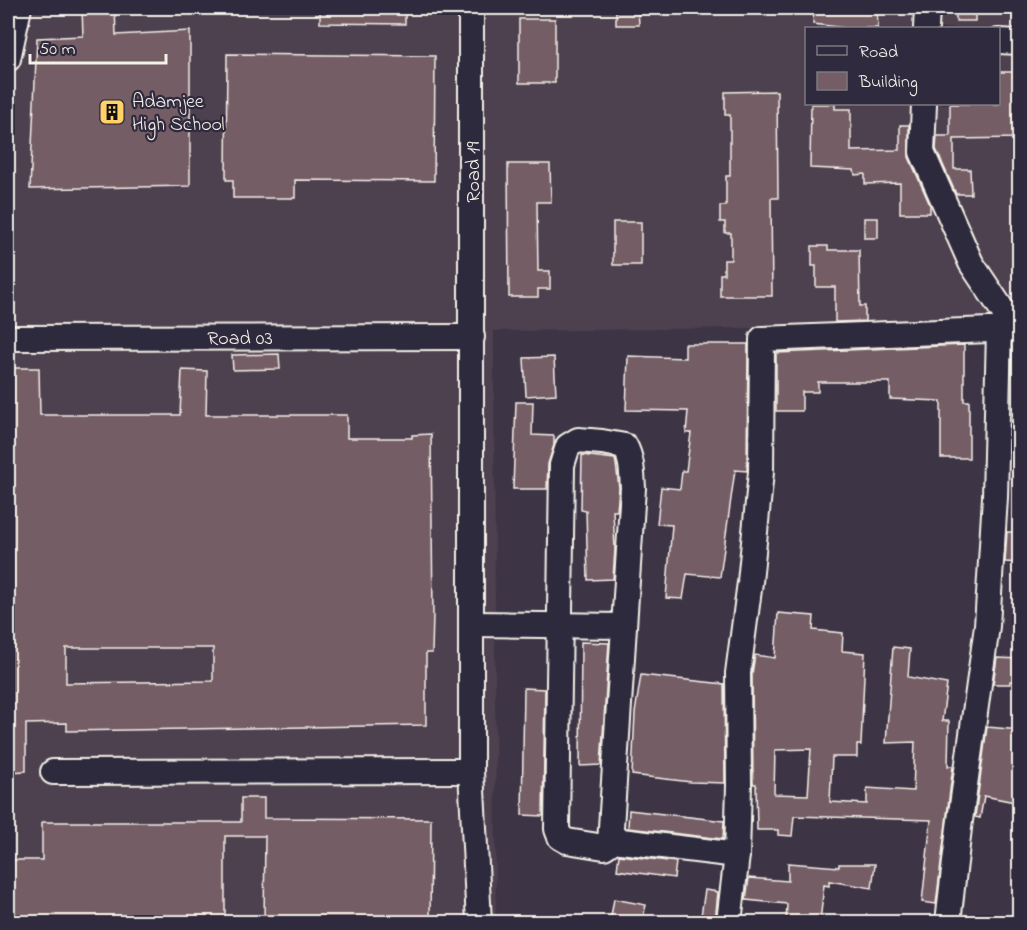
<svg xmlns="http://www.w3.org/2000/svg" width="1027" height="930" font-family="'Indie Flower',sans-serif">
  <rect width="100%" height="100%" fill="#3d3445"/>
  <filter id="ink" filterUnits="userSpaceOnUse"><feTurbulence type="fractalNoise" baseFrequency=".0167" numOctaves="2"/><feDisplacementMap in="SourceGraphic" scale="12" xChannelSelector="R" yChannelSelector="G"/><feConvolveMatrix kernelMatrix="1 2 1 2 8 2 1 2 1" color-interpolation-filters="sRGB"/></filter>
  <g filter="url(#ink)">
    <!-- built -->
    <path fill="#4e404f" fill-rule="evenodd" d="M8,8H1019V325L494,331L496,922H8ZM806,28H998V104H806Z"/>
    <!-- building -->
    <g fill="#755d65" stroke="#f4f1e8" stroke-width="1.5" fill-rule="evenodd">
      <path d="M82,8H115L116,35L190,31V186L30,189L37,38L83,36Z"/>
      <path d="M320,8H405V24L320,23Z"/>
      <path d="M859,8H877L878,28H846L813,24L814,9Z"/>
      <rect x="956" y="8" width="19" height="13"/>
      <path d="M638,9L639,25H616V10Z"/>
      <rect x="519" y="19" width="36" height="64"/>
      <path d="M227,54L435,56L434,181L295,180V198H233V180H226Z"/>
      <path d="M999,72H1016V91H1020V138L954,139V169H970L971,194H956L936,149L937,136H950V104H999Z"/>
      <path d="M777,91L778,198H771L772,296H720V274H724V260H731V233H725V222H720V206H726V176H730V115H725V92Z"/>
      <path d="M811,104H835V109H851V151L900,150V125H909V157L930,205V213H900V183L865,184V174L855,175L854,170L810,168Z"/>
      <path d="M508,164H550L551,202H537L538,271H550V289H538V297H509Z"/>
      <rect x="864" y="218" width="14" height="20"/>
      <rect x="613" y="222" width="28" height="43"/>
      <path d="M812,246H828V250H859L860,306H865V321L835,322V287H816V266H812Z"/>
      <path d="M685,344H748L747,471L735,470L720,577L687,574L683,599L666,598L672,525L657,524L661,487L680,489L682,471H686L691,433H686L688,411L626,410L628,356L685,358Z"/>
      <path d="M964,345V401H969V458H941V401L890,399V382H818V392H802V411H776V353Z"/>
      <path d="M279,354L280,369L233,370L232,355Z"/>
      <path d="M554,357L556,394L526,396L524,358Z"/>
      <path d="M10,368H39L40,415H180L182,370L207,371L206,415H347V438H412V435L431,434L433,614L432,653H426V725L67,731V723L26,724V771L8,772V374H10ZM66,648H213V681L66,683Z"/>
      <path d="M516,402H533L532,435L554,436V445L548,464L547,489H513Z"/>
      <path d="M582,455L615,459L616,464L619,488L617,511H613L615,549L613,579L588,580L586,511L581,510Z"/>
      <path d="M1007,532H1020V563L1005,562Z"/>
      <path d="M778,613L814,616L813,630L843,633L842,651L865,653L861,745H857V757H832L830,802L867,804V788L913,791L915,742L886,743L893,647L910,649L908,677L947,684L942,721H949L948,766H953L936,904L922,902L931,820L794,816L792,836L778,835V830H757L756,784H753L752,674L755,655L775,658ZM811,749L808,795L774,794L775,750Z"/>
      <path d="M581,642L609,643L601,765L580,766Z"/>
      <path d="M997,658L1020,659V681H1010V684H993Z"/>
      <path d="M641,675L724,684L725,783L691,782L632,775L635,713Z"/>
      <path d="M524,688L545,689L543,816L522,815Z"/>
      <path d="M987,727L1020,730V803L984,796L980,818L975,817Z"/>
      <path d="M241,798H264V818L431,819L430,922H264L265,836H225V922H8V860H42V822H241Z"/>
      <path d="M629,810L724,821L723,839L628,828Z"/>
      <path d="M619,855L676,862L674,878L617,870Z"/>
      <path d="M788,863L839,867V864H875L872,888L829,881V886L824,885L820,922H786L787,904L746,900L749,878L788,881Z"/>
      <path d="M705,890L718,892L715,922H700Z"/>
      <path d="M614,899L646,905L642,922H610Z"/>
    </g>
    <g fill="none" stroke-linecap="round" stroke-linejoin="round">
      <!-- minor casing -->
      <g stroke="#f4f1e8" stroke-width="28">
        <g id="minor">
          <path d="M471,8V771L479,922"/>
          <path d="M926,28L927,8"/>
          <path d="M998,41L1020,42"/>
          <path d="M8,59L19,8"/>
          <path d="M8,338L472,337"/>
          <path d="M578,440L602,442L625,446C632,459 632,473 633,488L610,843L604,847L567,841L560,837L557,829L562,465L568,446Z"/>
          <path d="M471,624L623,626"/>
          <path d="M53,772L471,771"/>
          <path d="M621,841L737,855"/>
          <path d="M729,922L737,855L739,785L738,673L750,582L761,472L762,339L1015,329L971,263L922,152L924,104"/>
          <path d="M948,922L959,828L987,626L995,497L999,330"/>
        </g>
      </g>
      <!-- minor -->
      <use href="#minor" stroke="#2f2a3d" stroke-width="24"/>
    </g>
  </g>
  <!-- icons -->
  <defs>
    <g id="building-square" transform="scale(1.35)"><rect x="-9" y="-9" width="18" height="18" rx="4" fill="#ffd166" stroke="#2f2a3d"/><path d="M-4-6H4V6H1V3H-1V6H-4ZM-2.5-4.3h1.7v1.8h-1.7ZM.8-4.3h1.7v1.8H.8ZM-2.5-1h1.7V.8h-1.7ZM.8-1h1.7V.8H.8Z" fill="#111"/></g>
  </defs>
  <g fill-rule="evenodd">
    <use href="#building-square" x="112" y="112"/>
  </g>
  <g text-anchor="middle" stroke-width="4.5" stroke-linejoin="round" paint-order="stroke">
    <!-- poi labels -->
    <g font-size="20" fill="#f4f1e8" stroke="#2f2a3d" text-anchor="start">
      <text x="132" y="107">Adamjee<tspan x="132" dy="23">High School</tspan></text>
    </g>
    <!-- street labels -->
    <g font-size="20" fill="#f4f1e8" stroke="#2f2a3d">
      <text transform="translate(472 172) rotate(-90)" y="7">Road 19</text>
      <text x="240" y="344">Road 03</text>
    </g>
  </g>
  <!-- margin -->
  <rect width="1027" height="930" fill="none" stroke="#2f2a3d" stroke-width="30"/>
  <rect x="15" y="15" width="997" height="900" fill="none" stroke="#f4f1e8" stroke-width="2" filter="url(#ink)"/>
  <!-- legend -->
  <rect x="805" y="27" width="195" height="78" fill="#2f2a3d" stroke="#7e7a81" stroke-width="1.5"/>
  <rect x="817" y="46" width="30" height="9" fill="#2f2a3d" stroke="#7e7a81" stroke-width="1.5"/>
  <text x="859" y="57" font-size="18" fill="#f4f1e8">Road</text>
  <rect x="817" y="72" width="30" height="18" fill="#755d65" stroke="#7e7a81" stroke-width="1.5"/>
  <text x="859" y="87" font-size="18" fill="#f4f1e8">Building</text>
  <!-- scale -->
  <path d="M30 54v9h136v-9" fill="none" stroke="#f4f1e8" stroke-width="3"/>
  <text x="39" y="54" font-size="18" fill="#f4f1e8" stroke="#2f2a3d" stroke-width="4.5" paint-order="stroke">50 m</text>
</svg>
